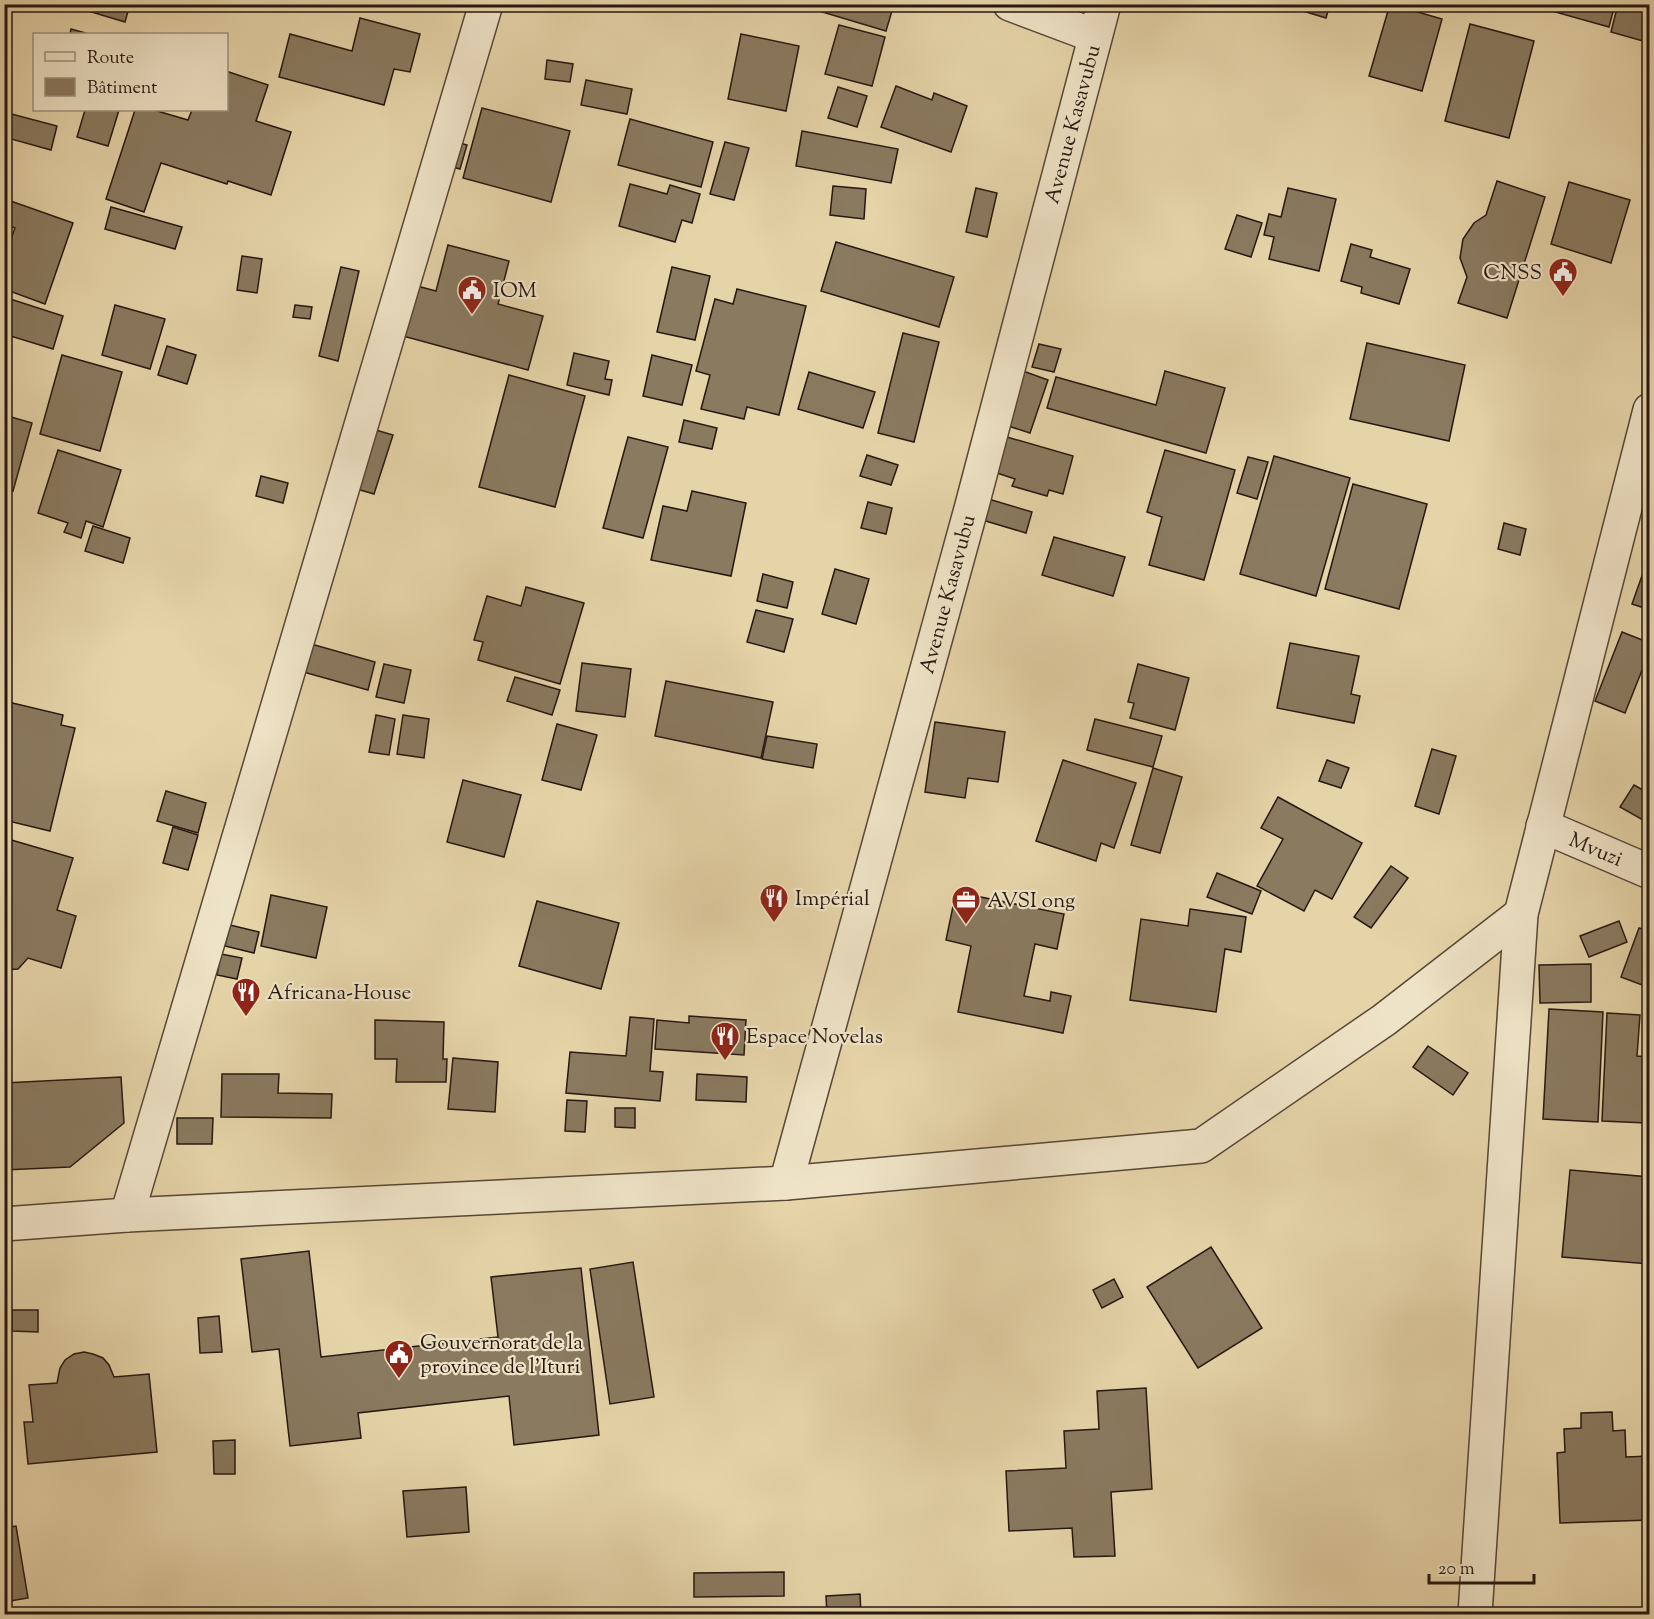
<svg xmlns="http://www.w3.org/2000/svg" width="1654" height="1619" font-family="'Sorts Mill Goudy',serif">
  <rect width="100%" height="100%" fill="#e6d4a9"/>
  <filter id="stains"><feTurbulence type="fractalNoise" baseFrequency=".00333" numOctaves="4"/><feColorMatrix values="0 0 0 0 .2 0 0 0 0 .09 0 0 0 0 .02 0 0 0 .5 -.17"/></filter>
  <radialGradient id="worn" r=".72"><stop offset=".6" stop-color="#630" stop-opacity="0"/><stop offset="1" stop-color="#630" stop-opacity=".3"/></radialGradient>
  <!-- building -->
  <g fill="#8a7a60" stroke="#261810" stroke-width="1.5">
    <path d="M65,4H130L125,22Z"/>
    <path d="M821,4H894L886,31L819,11Z"/>
    <path d="M1280,4H1330L1326,18Z"/>
    <path d="M1390,4L1442,19L1422,91L1369,76Z"/>
    <path d="M1534,4H1615L1609,27L1534,6Z"/>
    <path d="M1618,4H1650V43L1611,32Z"/>
    <path d="M360,18L420,34L410,72L394,69L384,105L279,77L290,34L352,51Z"/>
    <path d="M1470,24L1534,41L1509,138L1445,121Z"/>
    <path d="M839,25L885,37L872,86L825,74Z"/>
    <path d="M71,29L89,34H70Z"/>
    <path d="M741,34L799,46L786,111L728,99Z"/>
    <path d="M547,60L573,64L570,82L545,79Z"/>
    <path d="M226,71L268,85L256,121L291,132L271,195L228,181L227,184L161,163L144,212L106,199L135,110H154L188,120L192,110H226Z"/>
    <path d="M586,80L632,89L627,114L581,105Z"/>
    <path d="M896,86L932,100L934,93L967,106L951,152L881,127Z"/>
    <path d="M838,87L867,96L857,127L828,118Z"/>
    <path d="M482,108L570,131L551,202L463,178Z"/>
    <path d="M85,110H119L108,146L77,137Z"/>
    <path d="M4,112L57,126L51,150L4,137Z"/>
    <path d="M630,119L713,142L701,187L618,165Z"/>
    <path d="M802,131L898,149L891,183L796,166Z"/>
    <path d="M442,138L467,145L460,169L435,162Z"/>
    <path d="M725,142L749,148L734,200L710,194Z"/>
    <path d="M1497,181L1545,197L1507,318L1458,303L1467,277L1460,258L1463,239L1474,223L1486,215Z"/>
    <path d="M1569,182L1630,200L1611,263L1551,244Z"/>
    <path d="M630,184L667,194L670,185L700,194L692,223L682,220L675,242L619,226Z"/>
    <path d="M833,186L866,189L864,219L830,215Z"/>
    <path d="M976,188L997,193L987,237L966,232Z"/>
    <path d="M1288,188L1336,199L1319,271L1269,259L1274,237L1264,235L1269,214L1281,217Z"/>
    <path d="M5,199L73,223L45,304L4,289V258L15,228L4,224Z"/>
    <path d="M111,207L182,227L175,249L105,229Z"/>
    <path d="M1237,215L1262,223L1251,257L1225,249Z"/>
    <path d="M836,242L954,277L939,327L821,291Z"/>
    <path d="M1351,244L1372,250L1370,257L1410,269L1399,304L1361,293L1362,287L1341,281Z"/>
    <path d="M448,245L509,261L498,304L543,316L528,370L403,336L417,286L436,291Z"/>
    <path d="M242,256L262,259L257,293L237,290Z"/>
    <path d="M341,267L359,271L338,361L319,356Z"/>
    <path d="M672,267L710,276L695,340L657,332Z"/>
    <path d="M737,289L806,306L779,415L747,407L744,419L701,409L710,375L696,371L715,299L733,304Z"/>
    <path d="M4,297L63,316L53,349L4,334Z"/>
    <path d="M115,305L165,319L150,369L102,355Z"/>
    <path d="M295,305L312,307L310,319L293,317Z"/>
    <path d="M903,333L939,342L914,442L878,433Z"/>
    <path d="M1367,343L1465,365L1449,441L1350,419Z"/>
    <path d="M1039,344L1061,349L1054,372L1032,367Z"/>
    <path d="M167,346L196,355L187,384L158,375Z"/>
    <path d="M574,353L609,361L605,379L612,380L609,395L567,385Z"/>
    <path d="M62,355L122,372L100,451L40,434Z"/>
    <path d="M652,355L692,365L682,405L643,396Z"/>
    <path d="M1023,371L1048,380L1030,433L1005,425Z"/>
    <path d="M1165,371L1225,388L1206,453L1047,408L1056,377L1156,405Z"/>
    <path d="M809,372L875,392L863,428L798,409Z"/>
    <path d="M509,375L585,396L555,507L479,487Z"/>
    <path d="M4,415L32,423L13,491L4,488Z"/>
    <path d="M684,420L717,428L712,449L679,442Z"/>
    <path d="M362,426L393,435L374,494L343,485Z"/>
    <path d="M628,437L668,447L643,538L603,528Z"/>
    <path d="M1007,437L1073,456L1063,494L1049,490L1047,496L1012,486L1015,479L997,473Z"/>
    <path d="M58,450L121,470L103,527L86,521L81,538L64,532L68,523L38,513Z"/>
    <path d="M1165,450L1235,470L1204,580L1149,565L1162,517L1147,512Z"/>
    <path d="M867,455L898,465L891,485L860,476Z"/>
    <path d="M1274,456L1350,478L1316,596L1240,574Z"/>
    <path d="M1248,457L1268,462L1257,499L1237,493Z"/>
    <path d="M261,476L288,483L283,503L256,496Z"/>
    <path d="M1353,484L1427,504L1399,609L1325,589Z"/>
    <path d="M692,491L746,503L731,576L651,560L663,506L687,511Z"/>
    <path d="M985,498L1032,512L1026,533L979,519Z"/>
    <path d="M868,502L892,508L886,534L861,528Z"/>
    <path d="M1504,523L1526,529L1520,555L1498,549Z"/>
    <path d="M93,526L130,538L123,563L85,551Z"/>
    <path d="M1054,537L1125,557L1113,596L1042,575Z"/>
    <path d="M1650,553V610L1632,604Z"/>
    <path d="M835,569L869,579L856,624L822,614Z"/>
    <path d="M763,574L793,582L787,608L757,601Z"/>
    <path d="M526,587L584,603L560,684L478,660L483,642L474,640L487,596L521,606Z"/>
    <path d="M756,610L793,619L784,652L747,642Z"/>
    <path d="M1622,632L1650,643V650L1625,713L1595,701Z"/>
    <path d="M297,640L375,662L368,690L289,668Z"/>
    <path d="M1290,643L1359,656L1351,694L1360,696L1354,723L1277,708Z"/>
    <path d="M582,663L631,669L625,717L576,711Z"/>
    <path d="M384,664L411,670L404,703L376,697Z"/>
    <path d="M1138,664L1189,678L1175,730L1130,718L1134,703L1128,702Z"/>
    <path d="M515,677L560,690L552,715L507,701Z"/>
    <path d="M666,681L773,702L761,758L655,736Z"/>
    <path d="M4,701L63,715L61,725L75,728L50,831L4,820Z"/>
    <path d="M376,715L395,719L389,755L369,752Z"/>
    <path d="M403,715L429,719L424,758L397,754Z"/>
    <path d="M1095,719L1162,736L1153,767L1087,750Z"/>
    <path d="M935,722L1005,732L998,782L968,778L965,798L925,792Z"/>
    <path d="M557,724L597,735L581,790L542,780Z"/>
    <path d="M767,736L817,744L813,768L762,759Z"/>
    <path d="M1432,749L1456,756L1439,814L1415,806Z"/>
    <path d="M1063,760L1136,783L1114,848L1101,843L1096,861L1036,841Z"/>
    <path d="M1327,760L1349,768L1341,788L1319,781Z"/>
    <path d="M1153,768L1182,777L1160,853L1131,845Z"/>
    <path d="M463,780L521,795L504,857L447,842Z"/>
    <path d="M1634,785L1650,794V824L1620,807Z"/>
    <path d="M166,791L206,803L198,833L157,821Z"/>
    <path d="M1278,797L1362,843L1332,899L1315,890L1304,911L1257,886L1283,839L1261,828Z"/>
    <path d="M173,827L198,835L188,870L163,863Z"/>
    <path d="M8,839L73,858L57,910L76,916L61,968L28,958L18,969L4,970V852Z"/>
    <path d="M1391,866L1408,878L1371,928L1354,917Z"/>
    <path d="M1217,873L1261,891L1252,914L1207,897Z"/>
    <path d="M956,892L1064,914L1057,949L1035,944L1024,996L1050,1001L1051,992L1071,996L1063,1033L958,1012L971,946L946,940Z"/>
    <path d="M271,895L327,907L316,958L261,946Z"/>
    <path d="M537,901L619,923L601,989L519,966Z"/>
    <path d="M1190,909L1246,917L1241,952L1225,949L1216,1012L1130,1000L1141,919L1188,926Z"/>
    <path d="M1619,921L1627,942L1589,957L1580,936Z"/>
    <path d="M230,925L259,932L254,953L225,946Z"/>
    <path d="M1639,928L1650,931V988L1621,977Z"/>
    <path d="M221,954L242,958L237,979L217,975Z"/>
    <path d="M1591,964V1002L1540,1003L1539,965Z"/>
    <path d="M1549,1009L1603,1012L1598,1122L1543,1119Z"/>
    <path d="M1607,1013L1640,1015L1637,1056L1649,1057L1646,1123L1602,1121Z"/>
    <path d="M689,1016L746,1020L744,1055L655,1049L657,1020L689,1023Z"/>
    <path d="M630,1017L654,1019L650,1071L663,1072L660,1101L566,1093L570,1052L626,1056Z"/>
    <path d="M375,1020L444,1022L443,1059H447L446,1082H396L397,1059H375Z"/>
    <path d="M1428,1046L1468,1073L1453,1095L1413,1067Z"/>
    <path d="M453,1058L498,1062L495,1112L448,1109Z"/>
    <path d="M222,1074H279L278,1093L332,1094L331,1118L221,1117Z"/>
    <path d="M697,1074L747,1077L746,1102L696,1100Z"/>
    <path d="M121,1077L124,1123L70,1167L4,1170V1083Z"/>
    <path d="M567,1100L587,1101L585,1132L565,1131Z"/>
    <path d="M615,1108H635V1128L615,1127Z"/>
    <path d="M177,1118H213L212,1144H177Z"/>
    <path d="M1570,1170L1650,1177L1647,1221H1650V1264L1562,1257Z"/>
    <path d="M1211,1247L1262,1328L1198,1368L1147,1287Z"/>
    <path d="M309,1251L321,1357L498,1337L491,1277L581,1268L599,1435L514,1445L509,1396L358,1413L361,1438L290,1446L279,1349L252,1352L241,1259Z"/>
    <path d="M633,1262L654,1397L610,1404L590,1269Z"/>
    <path d="M1114,1279L1123,1297L1102,1308L1093,1290Z"/>
    <path d="M12,1310H38V1332L12,1331Z"/>
    <path d="M219,1316L222,1352L200,1353L198,1318Z"/>
    <path d="M84,1352L93,1354L103,1358L109,1365L114,1377L149,1374L157,1452L28,1464L24,1422H33L29,1385L57,1383L60,1368L65,1360L74,1354Z"/>
    <path d="M1146,1388L1152,1489L1111,1492L1115,1556L1074,1557L1072,1528L1009,1531L1006,1471L1066,1468L1064,1431L1099,1429L1097,1391Z"/>
    <path d="M1612,1412L1613,1431L1625,1430L1626,1457L1650,1456V1520L1560,1523L1557,1453L1565,1452L1564,1429L1581,1428V1413Z"/>
    <path d="M235,1440V1474H214L213,1441Z"/>
    <path d="M466,1487L469,1532L407,1537L403,1491Z"/>
    <path d="M16,1526L28,1598L4,1602V1528Z"/>
    <path d="M784,1572V1596L694,1597V1573Z"/>
    <path d="M860,1594L861,1614H827L826,1596Z"/>
  </g>
  <g fill="none" stroke-linecap="round" stroke-linejoin="round">
    <!-- minor casing -->
    <g stroke="#564736" stroke-width="36">
      <g id="minor">
        <path d="M1010,4L1095,36"/>
        <path d="M1543,826L1650,872"/>
        <path d="M786,1183L971,509L1104,4"/>
        <path d="M127,1215L486,4"/>
        <path d="M4,1224L127,1215L786,1183L1201,1146L1384,1020L1521,914"/>
        <path d="M1475,1614L1521,914L1650,410"/>
      </g>
    </g>
    <!-- minor -->
    <use href="#minor" stroke="#efe3c7" stroke-width="33"/>
  </g>
  <!-- icons -->
  <defs>
    <g id="civic-pin" transform="scale(1.5)"><path d="M0 17L-7.5 6A9.5 9.5 0 1 1 7.5 6Z" fill="#8f2418" stroke="#efe3c7"/><path d="M-.6-6.5H3V-4.5H.6V-3L4-1V1h2V6H-6V1h2V-1L-.6-3ZM-1.2 2.5V6h2.4V2.5Z" fill="#fff"/></g>
    <g id="restaurant-pin" transform="scale(1.5)"><path d="M0 17L-7.5 6A9.5 9.5 0 1 1 7.5 6Z" fill="#8f2418" stroke="#efe3c7"/><path d="M-5-6h1v4h1v-4h1v4h1v-4h1v5L-1.5 .5V6h-2V.5L-5-1ZM5-6V6H3V1.5H1.5Q1.5-4 5-6Z" fill="#fff"/></g>
    <g id="office-pin" transform="scale(1.5)"><path d="M0 17L-7.5 6A9.5 9.5 0 1 1 7.5 6Z" fill="#8f2418" stroke="#efe3c7"/><path d="M-6-3h4V-5.5h4V-3h4V5H-6ZM-1-4.5V-3h2v-1.5ZM-6 0V1H6V0Z" fill="#fff"/></g>
  </defs>
  <g fill-rule="evenodd">
    <use href="#civic-pin" x="1563" y="272"/>
    <use href="#civic-pin" x="472" y="290"/>
    <use href="#restaurant-pin" x="774" y="898"/>
    <use href="#office-pin" x="966" y="900"/>
    <use href="#restaurant-pin" x="246" y="992"/>
    <use href="#restaurant-pin" x="725" y="1036"/>
    <use href="#civic-pin" x="399" y="1354"/>
  </g>
  <g text-anchor="middle" stroke-width="4.5" stroke-linejoin="round" paint-order="stroke">
    <!-- street labels -->
    <g font-size="21" fill="#261810" stroke="#efe3c7">
      <text transform="translate(1072 124) rotate(-75)" y="7">Avenue Kasavubu</text>
      <text transform="translate(947 594) rotate(-75)" y="7">Avenue Kasavubu</text>
      <text transform="translate(1596 849) rotate(23)" y="7">Mvuzi</text>
    </g>
    <!-- poi labels -->
    <g font-size="21" fill="#261810" stroke="#efe3c7" text-anchor="start">
      <text x="1542" y="279" text-anchor="end">CNSS</text>
      <text x="493" y="297">IOM</text>
      <text x="795" y="905">Impérial</text>
      <text x="987" y="907">AVSI ong</text>
      <text x="267" y="999">Africana-House</text>
      <text x="746" y="1043">Espace Novelas</text>
      <text x="420" y="1349">Gouvernorat de la<tspan x="420" dy="24">province de l'Ituri</tspan></text>
    </g>
  </g>
  <!-- margin -->
  <rect width="1654" height="1619" fill="none" stroke="#e6d4a9" stroke-width="24"/>
  <rect x="6" y="6" width="1642" height="1607" fill="none" stroke="#261810" stroke-width="3"/>
  <rect x="12" y="12" width="1630" height="1595" fill="none" stroke="#261810" stroke-width="1.5"/>
  <!-- legend -->
  <rect x="33" y="33" width="195" height="78" fill="#efe3c7" stroke="#9f927e" stroke-width="1.5"/>
  <rect x="45" y="52" width="30" height="9" fill="#efe3c7" stroke="#9f927e" stroke-width="1.5"/>
  <text x="87" y="63" font-size="18" fill="#261810">Route</text>
  <rect x="45" y="78" width="30" height="18" fill="#8a7a60" stroke="#9f927e" stroke-width="1.5"/>
  <text x="87" y="93" font-size="18" fill="#261810">Bâtiment</text>
  <!-- scale -->
  <path d="M1429 1574v9h105v-9" fill="none" stroke="#261810" stroke-width="3"/>
  <text x="1438" y="1574" font-size="18" fill="#261810" stroke="#efe3c7" stroke-width="4.5" paint-order="stroke">20 m</text>
  <rect width="100%" height="100%" filter="url(#stains)"/>
  <rect width="100%" height="100%" fill="url(#worn)"/>
</svg>
